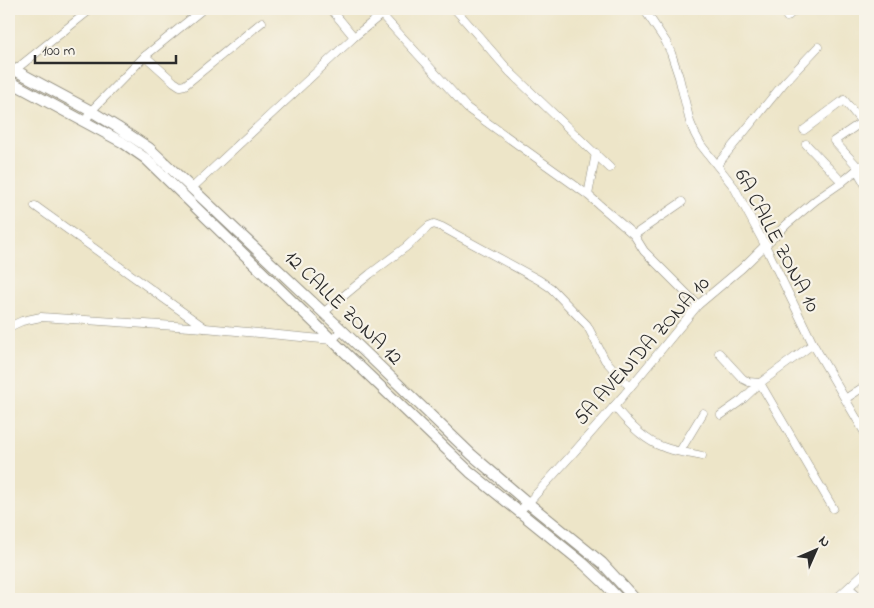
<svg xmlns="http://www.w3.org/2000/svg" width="874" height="608" font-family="'Indie Flower',sans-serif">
  <rect width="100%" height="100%" fill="#f7f3e8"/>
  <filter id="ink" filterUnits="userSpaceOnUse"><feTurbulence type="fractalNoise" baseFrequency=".02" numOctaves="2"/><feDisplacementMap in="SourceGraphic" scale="10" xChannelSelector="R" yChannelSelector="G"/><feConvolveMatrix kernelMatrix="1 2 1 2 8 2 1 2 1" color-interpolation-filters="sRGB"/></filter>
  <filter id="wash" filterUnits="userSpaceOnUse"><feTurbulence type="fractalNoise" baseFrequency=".0096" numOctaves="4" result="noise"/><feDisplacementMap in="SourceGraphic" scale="20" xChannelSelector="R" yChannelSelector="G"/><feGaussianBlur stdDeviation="1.12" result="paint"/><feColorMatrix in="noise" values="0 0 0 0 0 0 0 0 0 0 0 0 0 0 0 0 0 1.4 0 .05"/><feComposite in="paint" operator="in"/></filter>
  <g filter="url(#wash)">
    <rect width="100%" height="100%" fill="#ede5c8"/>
  </g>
  <g filter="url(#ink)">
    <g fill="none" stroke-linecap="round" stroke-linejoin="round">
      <!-- minor casing -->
      <g stroke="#8c887a" stroke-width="9">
        <g id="minor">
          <path d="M331,9L354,37"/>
          <path d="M455,9L510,72L610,168"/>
          <path d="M644,9L666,42L671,53L679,77L690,122L695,134L701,145L734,187L765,245L813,344L865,433"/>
          <path d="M381,14L467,108L588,195L634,235L644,251L698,305"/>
          <path d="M787,17L796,9"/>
          <path d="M145,56L174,82L180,86L185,85L262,22"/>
          <path d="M15,70L91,9"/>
          <path d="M85,122L91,111L145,56L203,9"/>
          <path d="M804,130L844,100L865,126"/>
          <path d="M806,144L842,182"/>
          <path d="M717,165L784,83L818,47"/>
          <path d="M859,168L834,141L862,122"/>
          <path d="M857,170L865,184"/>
          <path d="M192,188L354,37L388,9"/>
          <path d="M588,195L596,153"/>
          <path d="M35,206L205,328"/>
          <path d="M634,235L682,202"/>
          <path d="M323,313L370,274L406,247L429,226L434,224L442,227L539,280L551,288L581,319L587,325L605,360L630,387"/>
          <path d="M9,327L22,321L41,317L205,328L332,340L342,330"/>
          <path d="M719,353L743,379L749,382L760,383L833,508"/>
          <path d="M845,399L865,386"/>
          <path d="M614,406C626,421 645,441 663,447C675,452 690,453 702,456"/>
          <path d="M721,415L742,400L760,383L813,344"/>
          <path d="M680,451L703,413"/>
          <path d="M519,511L528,503L576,450L623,396L698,305L742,268L787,224L816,200L842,182L865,163"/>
          <path d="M849,588L862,599"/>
          <path d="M836,599L865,572"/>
        </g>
      </g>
      <!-- tertiary casing -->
      <g stroke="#8c887a" stroke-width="12">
        <g id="tertiary">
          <path d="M9,67L91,111L117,127L149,148L342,330L472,455L528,503L602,563L635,599"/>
          <path d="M9,81L122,142L145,158L332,340L470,472L584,564L602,581L619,599"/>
        </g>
      </g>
      <!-- minor -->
      <use href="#minor" stroke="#fff" stroke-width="8"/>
      <!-- tertiary -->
      <use href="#tertiary" stroke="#fff" stroke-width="10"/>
    </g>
  </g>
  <g text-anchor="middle" stroke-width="4.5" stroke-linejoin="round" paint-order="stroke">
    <!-- street labels -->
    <g font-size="21" fill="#2b2b2b" stroke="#f7f3e8">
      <text transform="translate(778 240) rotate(62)" y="7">6A CALLE ZONA 10</text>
      <text transform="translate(344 307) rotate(44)" y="7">12 CALLE ZONA 12</text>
      <text transform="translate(641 350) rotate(-48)" y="7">5A AVENIDA ZONA 10</text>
    </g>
  </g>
  <!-- margin -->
  <rect width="874" height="608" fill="none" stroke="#f7f3e8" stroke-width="30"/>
  <!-- north arrow -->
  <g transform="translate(816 550) rotate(45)" stroke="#f7f3e8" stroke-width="4" paint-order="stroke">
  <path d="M0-4L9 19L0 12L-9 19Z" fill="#2b2b2b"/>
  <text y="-8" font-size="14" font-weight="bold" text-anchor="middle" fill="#2b2b2b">N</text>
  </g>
  <!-- scale -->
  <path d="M35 55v8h141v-8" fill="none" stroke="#2b2b2b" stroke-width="2.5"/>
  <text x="42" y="55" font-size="15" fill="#2b2b2b" stroke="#f7f3e8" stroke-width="4" paint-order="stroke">100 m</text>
</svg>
